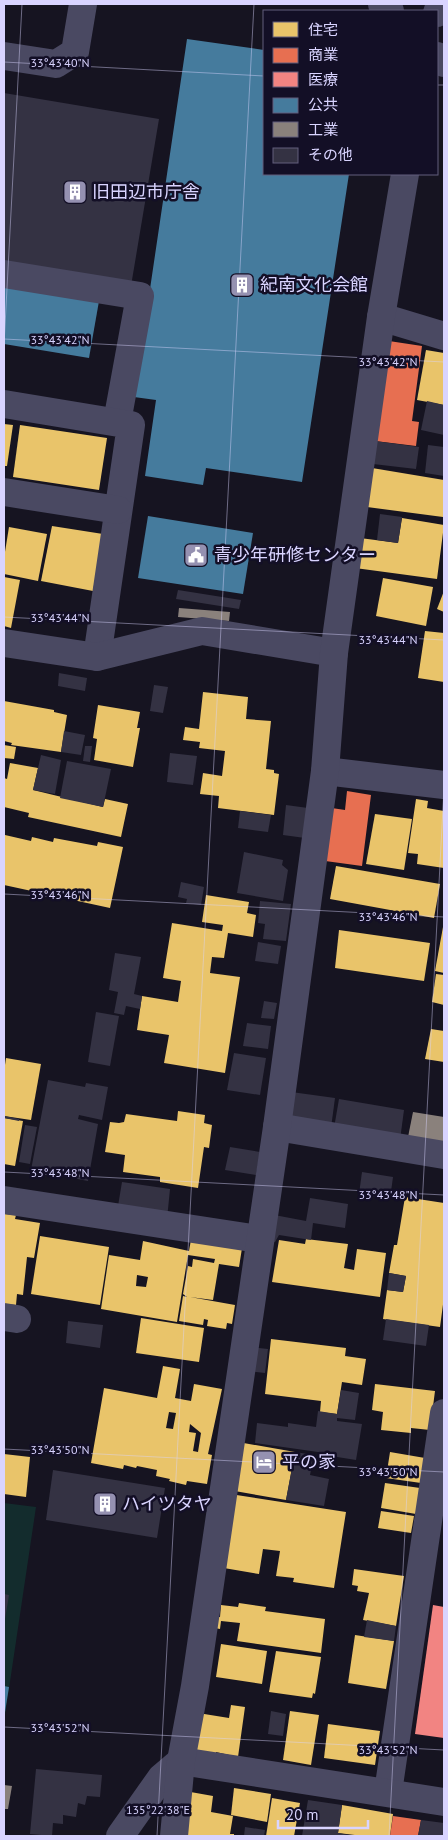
<svg xmlns="http://www.w3.org/2000/svg" width="448" height="1840" font-family="'PT Sans','Noto Sans JP',sans-serif">
  <rect width="100%" height="100%" fill="#161421"/>
  <!-- green -->
  <path fill="#132c2d" d="M4,1503L36,1507L4,1722Z"/>
  <!-- homes -->
  <g fill="#e9c46a" fill-rule="evenodd">
    <path d="M426,350L444,353V405L417,400Z"/>
    <path d="M4,424L13,425L7,466H4Z"/>
    <path d="M20,425L107,438L99,490L13,477Z"/>
    <path d="M372,468L444,480L443,517L367,507Z"/>
    <path d="M402,518L444,525L437,579L355,568L360,538L398,543Z"/>
    <path d="M52,526L103,534L93,591L41,581Z"/>
    <path d="M9,527L47,534L38,581L4,574V558Z"/>
    <path d="M4,577L20,580L11,628L4,626Z"/>
    <path d="M383,578L433,587L426,626L376,616Z"/>
    <path d="M444,591V612L437,609Z"/>
    <path d="M425,631L444,633V682L418,678Z"/>
    <path d="M203,692L248,697L246,719L271,721L266,769L274,770V773L279,774L274,815L218,808L219,796L200,794L203,773L222,776L225,751L199,748L200,742L183,740L185,727L199,729Z"/>
    <path d="M4,701L54,710V712L67,715L61,752L11,745L12,743L4,741Z"/>
    <path d="M98,705L140,712L137,728H140L133,767L94,760L97,739L93,738Z"/>
    <path d="M4,745L16,747L14,759L4,758Z"/>
    <path d="M10,763L38,768L33,790L103,807L105,799L128,804L121,837L28,817L29,813L4,807V778L7,779Z"/>
    <path d="M416,799L428,801L427,808L444,811V868L417,864L418,854L408,853Z"/>
    <path d="M375,814L412,819L404,870L366,864Z"/>
    <path d="M5,835L31,841L32,837L53,842L54,838L97,846L98,842L123,847L110,908L4,885Z"/>
    <path d="M336,866L440,884L434,918L330,899Z"/>
    <path d="M206,895L249,902L247,913L256,915L253,937L228,933L224,958L212,957L210,973L240,977L225,1073L164,1063L169,1035L137,1030L142,996L178,1002L181,981L163,978L172,923L222,931L223,925L202,922Z"/>
    <path d="M443,927H444V973L435,971Z"/>
    <path d="M339,930L430,943L424,981L335,968Z"/>
    <path d="M436,974L444,975V1005L432,1002Z"/>
    <path d="M431,1029L444,1031V1062L425,1059Z"/>
    <path d="M6,1058L41,1064L31,1120L4,1116V1072Z"/>
    <path d="M178,1111L205,1115L204,1123L212,1125L209,1148L204,1147L198,1188L160,1182V1177L123,1172L125,1155L105,1152L110,1122L119,1123L124,1122L126,1114L177,1121Z"/>
    <path d="M4,1118L23,1121L15,1166L4,1164Z"/>
    <path d="M405,1197L444,1203V1297L440,1327L383,1319L387,1290L403,1292L406,1276L389,1273L394,1245H397Z"/>
    <path d="M4,1214L16,1215L15,1219L40,1223L34,1258L27,1257L23,1295L17,1294L16,1305L4,1304Z"/>
    <path d="M192,1234L243,1242L239,1267L219,1264L213,1300L190,1297L235,1305L232,1324L227,1323L226,1329L207,1326L208,1320L204,1319L203,1325L179,1321L183,1296L187,1297L183,1294L188,1266L192,1267L193,1259L214,1263L215,1259L188,1255L177,1322L101,1309L109,1255L140,1260L143,1241L189,1251ZM137,1275L148,1277L146,1287L136,1286Z"/>
    <path d="M40,1236L109,1247L100,1305L31,1294Z"/>
    <path d="M306,1239L348,1244L344,1268L354,1270L357,1249L386,1253L380,1297L272,1282L279,1240L305,1244Z"/>
    <path d="M141,1318L204,1328L199,1362L136,1353Z"/>
    <path d="M271,1339L346,1348L345,1356L366,1359L362,1385L342,1382L337,1414L320,1412L321,1401L265,1394Z"/>
    <path d="M163,1366L180,1369L175,1398L191,1401L194,1384L222,1389L208,1454L212,1455L207,1484L187,1481L186,1485L169,1481L170,1479L156,1476L157,1470L137,1466L136,1468L124,1465L123,1469L91,1463L104,1388L157,1398ZM169,1412L176,1413L173,1429L166,1428ZM190,1424L201,1433L198,1452L193,1451L196,1433L189,1432Z"/>
    <path d="M375,1384L435,1391L430,1430L411,1428V1433L381,1430L383,1412L372,1410Z"/>
    <path d="M238,1442L295,1452L286,1500L229,1490Z"/>
    <path d="M390,1452L425,1458L421,1483L386,1478Z"/>
    <path d="M4,1454L30,1457L26,1497L4,1494Z"/>
    <path d="M385,1483L420,1488L416,1514L381,1508Z"/>
    <path d="M230,1494L346,1512L334,1588L293,1582L294,1578L276,1576L280,1551L263,1549L259,1574L218,1567Z"/>
    <path d="M381,1511L414,1516L411,1533L378,1528Z"/>
    <path d="M354,1569L404,1576L396,1626L363,1620L369,1593L357,1591L358,1586L352,1585Z"/>
    <path d="M239,1603L266,1607L265,1611L325,1619L321,1653L237,1641L240,1623L221,1621L220,1629L215,1628L217,1617H220L221,1605L238,1607Z"/>
    <path d="M355,1635L394,1641L386,1689L348,1683Z"/>
    <path d="M221,1644L267,1651L262,1684L216,1677Z"/>
    <path d="M276,1651L321,1657L315,1694L313,1693L312,1698L269,1692Z"/>
    <path d="M231,1705L245,1707L238,1757L216,1752L215,1760L201,1758L193,1743L198,1713L229,1718Z"/>
    <path d="M290,1711L319,1715L311,1765L283,1760Z"/>
    <path d="M328,1724L380,1731L375,1765L324,1758Z"/>
    <path d="M234,1788L271,1794L267,1822L231,1815Z"/>
    <path d="M185,1791L213,1796L211,1812L233,1816L230,1834H234V1836H187Z"/>
    <path d="M272,1798L300,1803L294,1836H266Z"/>
    <path d="M342,1805L393,1814L390,1836H363L338,1833Z"/>
  </g>
  <!-- shops -->
  <g fill="#e76f51">
    <path d="M389,341L422,346L412,421L419,422L416,446L375,441Z"/>
    <path d="M347,791L371,795L362,866L318,860L325,807L345,810Z"/>
    <path d="M393,1816L421,1820L418,1836H390Z"/>
  </g>
  <!-- health -->
  <path fill="#f28482" d="M433,1605L444,1607V1738L415,1734Z"/>
  <!-- public -->
  <g fill="#457b9d">
    <path d="M187,39L264,50V174H349L302,482L206,468L203,485L145,476L156,400L134,397Z"/>
    <path d="M4,285L99,301L89,358L4,344Z"/>
    <path d="M148,516L253,533L243,594L138,578Z"/>
    <path d="M4,1686L9,1687L5,1712H4Z"/>
  </g>
  <!-- industry -->
  <g fill="#8a817c">
    <path d="M179,608L230,612L229,621L178,617Z"/>
    <path d="M413,1112L444,1117V1148L407,1142Z"/>
    <path d="M4,1785L12,1786L8,1809H4Z"/>
  </g>
  <!-- building -->
  <g fill="#343243">
    <path d="M4,93L159,119L131,286L4,264Z"/>
    <path d="M427,401L444,405V435L421,430Z"/>
    <path d="M375,441L419,447L416,469L373,464Z"/>
    <path d="M428,445L444,447V476L425,473Z"/>
    <path d="M380,514L402,517L398,543L377,540Z"/>
    <path d="M178,590L241,600L239,609L176,599Z"/>
    <path d="M59,673L87,678L85,691L58,686Z"/>
    <path d="M154,685L168,687L163,713L150,711Z"/>
    <path d="M64,731L85,735L81,755L61,752Z"/>
    <path d="M85,746H92L90,762L83,761Z"/>
    <path d="M170,753L197,756L193,785L167,782Z"/>
    <path d="M41,755L61,760L55,794L33,790Z"/>
    <path d="M67,761L111,769L103,807L60,798Z"/>
    <path d="M286,805L308,808L305,838L283,835Z"/>
    <path d="M240,811L271,815L268,832L238,828Z"/>
    <path d="M244,852L283,860L282,865L288,870L283,901L237,893Z"/>
    <path d="M181,882L204,887L201,905L186,903L187,899L178,897Z"/>
    <path d="M260,901L291,904L286,941L263,939L265,924L258,923Z"/>
    <path d="M258,942L281,946L278,964L255,961Z"/>
    <path d="M115,953L141,957L134,994L142,996L140,1009L126,1006L124,1015L114,1013L118,992L109,990Z"/>
    <path d="M264,1001L277,1003L274,1019L261,1018Z"/>
    <path d="M96,1012L119,1016L110,1066L88,1062Z"/>
    <path d="M247,1023L271,1026L268,1049L243,1046Z"/>
    <path d="M234,1053L266,1058L260,1095L227,1090Z"/>
    <path d="M48,1080L85,1087L86,1083L108,1087L102,1120L79,1115L78,1119L98,1124L88,1181L31,1170Z"/>
    <path d="M284,1091L335,1098L331,1128L280,1119Z"/>
    <path d="M339,1099L404,1110L400,1140L334,1128Z"/>
    <path d="M4,1116L19,1119V1121L4,1118Z"/>
    <path d="M25,1125L37,1127L30,1164L19,1162Z"/>
    <path d="M230,1147L260,1152L256,1175L225,1170Z"/>
    <path d="M362,1172L393,1177L390,1199L359,1194Z"/>
    <path d="M122,1182L170,1189L167,1219L117,1212Z"/>
    <path d="M310,1198L348,1204L345,1228L313,1223L311,1240L279,1235L275,1242L264,1240L269,1214L306,1221Z"/>
    <path d="M389,1273L406,1276L403,1292L387,1290Z"/>
    <path d="M386,1319L429,1325L426,1346L383,1340Z"/>
    <path d="M68,1321L103,1325L100,1348L66,1343Z"/>
    <path d="M250,1347L268,1349L265,1373L247,1371Z"/>
    <path d="M341,1390L359,1393L355,1420L337,1418V1421L362,1424L356,1460L331,1456L332,1454L255,1443L257,1423L288,1427V1423L316,1427L318,1411L337,1414Z"/>
    <path d="M295,1452L314,1455L310,1475L329,1479L324,1506L286,1500Z"/>
    <path d="M53,1470L165,1488L157,1538L46,1520Z"/>
    <path d="M4,1594L9,1595L5,1619H4Z"/>
    <path d="M367,1620L396,1626L394,1641L364,1637Z"/>
    <path d="M271,1711L286,1714L283,1736L268,1734Z"/>
    <path d="M36,1769L102,1775L100,1797L87,1796L85,1805L78,1803L76,1817L63,1815V1824L53,1823L52,1836L30,1834Z"/>
    <path d="M308,1800L342,1805L338,1833L355,1836H302Z"/>
    <path d="M421,1820L444,1823V1836H418Z"/>
    <path d="M245,1827L265,1830L264,1836H244Z"/>
  </g>
  <g fill="none" stroke-linecap="round" stroke-linejoin="round">
    <!-- minor -->
    <g stroke="#4a4962" stroke-width="28">
      <path d="M382,4L390,11"/>
      <path d="M437,13L440,4"/>
      <path d="M4,56L56,64L75,52L83,4"/>
      <path d="M437,56L444,63"/>
      <path d="M4,274L140,296L117,422"/>
      <path d="M381,317L444,336"/>
      <path d="M4,404L131,425L97,657"/>
      <path d="M4,492L118,510"/>
      <path d="M4,643L97,657L202,631L334,653"/>
      <path d="M325,771L444,785"/>
      <path d="M277,1127L444,1155"/>
      <path d="M4,1200L259,1239"/>
      <path d="M4,1317L17,1319"/>
      <path d="M388,1792L444,1413"/>
      <path d="M120,1836L161,1778L181,1761L444,1802"/>
      <path d="M174,1836L181,1761L195,1686L277,1127L325,771L334,653L381,317L405,174"/>
    </g>
  </g>
  <!-- ticks -->
  <path fill="none" stroke="#d9d4ff" stroke-width="1" stroke-opacity="0.45" d="M4,62L264,76M437,85H444M4,339L444,362M4,345L22,4M4,617L444,640M4,894L444,917M4,1172L444,1195M4,1449L444,1472M4,1727L444,1750M157,1836L254,4M389,1836L444,788"/>
  <!-- icons -->
  <defs>
    <g id="building-square" transform="scale(1.25)"><rect x="-9" y="-9" width="18" height="18" rx="4" fill="#9591b1" stroke="#130f26"/><path d="M-4-6H4V6H1V3H-1V6H-4ZM-2.5-4.3h1.7v1.8h-1.7ZM.8-4.3h1.7v1.8H.8ZM-2.5-1h1.7V.8h-1.7ZM.8-1h1.7V.8H.8Z" fill="#fff"/></g>
    <g id="civic-square" transform="scale(1.25)"><rect x="-9" y="-9" width="18" height="18" rx="4" fill="#9591b1" stroke="#130f26"/><path d="M-.6-6.5H3V-4.5H.6V-3L4-1V1h2V6H-6V1h2V-1L-.6-3ZM-1.2 2.5V6h2.4V2.5Z" fill="#fff"/></g>
    <g id="hotel-square" transform="scale(1.25)"><rect x="-9" y="-9" width="18" height="18" rx="4" fill="#9591b1" stroke="#130f26"/><path d="M-6-4.5h1.5V1H6V5H4.5V3h-9V5H-6ZM-4 0a1.8 1.8 0 1 1 3.6 0ZM.5 0V-2.5h3Q6-2.5 6 0Z" fill="#fff"/></g>
  </defs>
  <g fill-rule="evenodd">
    <use href="#building-square" x="75" y="192"/>
    <use href="#building-square" x="242" y="285"/>
    <use href="#civic-square" x="196" y="555"/>
    <use href="#hotel-square" x="264" y="1462"/>
    <use href="#building-square" x="105" y="1504"/>
  </g>
  <g text-anchor="middle" stroke-width="5" stroke-linejoin="round" paint-order="stroke">
    <!-- poi labels -->
    <g font-size="18" fill="#d9d4ff" stroke="#130f26" text-anchor="start">
      <text x="92" y="198">旧田辺市庁舎</text>
      <text x="260" y="291">紀南文化会館</text>
      <text x="214" y="561">青少年研修センター</text>
      <text x="282" y="1468">平の家</text>
      <text x="122" y="1510">ハイツタヤ</text>
    </g>
  </g>
  <g font-size="12" text-anchor="middle" fill="#d9d4ff" stroke="#130f26" stroke-width="5" stroke-linejoin="round" paint-order="stroke">
    <text x="60" y="67">33°43'40"N</text>
    <text x="60" y="344">33°43'42"N</text>
    <text x="388" y="366">33°43'42"N</text>
    <text x="60" y="622">33°43'44"N</text>
    <text x="388" y="644">33°43'44"N</text>
    <text x="60" y="899">33°43'46"N</text>
    <text x="388" y="921">33°43'46"N</text>
    <text x="60" y="1177">33°43'48"N</text>
    <text x="388" y="1199">33°43'48"N</text>
    <text x="60" y="1454">33°43'50"N</text>
    <text x="388" y="1476">33°43'50"N</text>
    <text x="60" y="1732">33°43'52"N</text>
    <text x="388" y="1754">33°43'52"N</text>
    <text x="158" y="1814">135°22'38"E</text>
  </g>
  <!-- border -->
  <rect width="448" height="1840" fill="none" stroke="#d9d4ff" stroke-width="10"/>
  <!-- legend -->
  <rect x="263" y="10" width="175" height="165" fill="#130f26" stroke="#625e7d"/>
  <rect x="273" y="22" width="25" height="15" fill="#e9c46a" stroke="#625e7d"/>
  <text x="308" y="35" font-size="15" fill="#d9d4ff">住宅</text>
  <rect x="273" y="48" width="25" height="15" fill="#e76f51" stroke="#625e7d"/>
  <text x="308" y="60" font-size="15" fill="#d9d4ff">商業</text>
  <rect x="273" y="72" width="25" height="15" fill="#f28482" stroke="#625e7d"/>
  <text x="308" y="85" font-size="15" fill="#d9d4ff">医療</text>
  <rect x="273" y="98" width="25" height="15" fill="#457b9d" stroke="#625e7d"/>
  <text x="308" y="110" font-size="15" fill="#d9d4ff">公共</text>
  <rect x="273" y="122" width="25" height="15" fill="#8a817c" stroke="#625e7d"/>
  <text x="308" y="135" font-size="15" fill="#d9d4ff">工業</text>
  <rect x="273" y="148" width="25" height="15" fill="#343243" stroke="#625e7d"/>
  <text x="308" y="160" font-size="15" fill="#d9d4ff">その他</text>
  <!-- scale -->
  <path d="M278 1820v8h90v-8" fill="none" stroke="#d9d4ff" stroke-width="2.5"/>
  <text x="286" y="1820" font-size="15" fill="#d9d4ff" stroke="#130f26" stroke-width="4" paint-order="stroke">20 m</text>
</svg>
